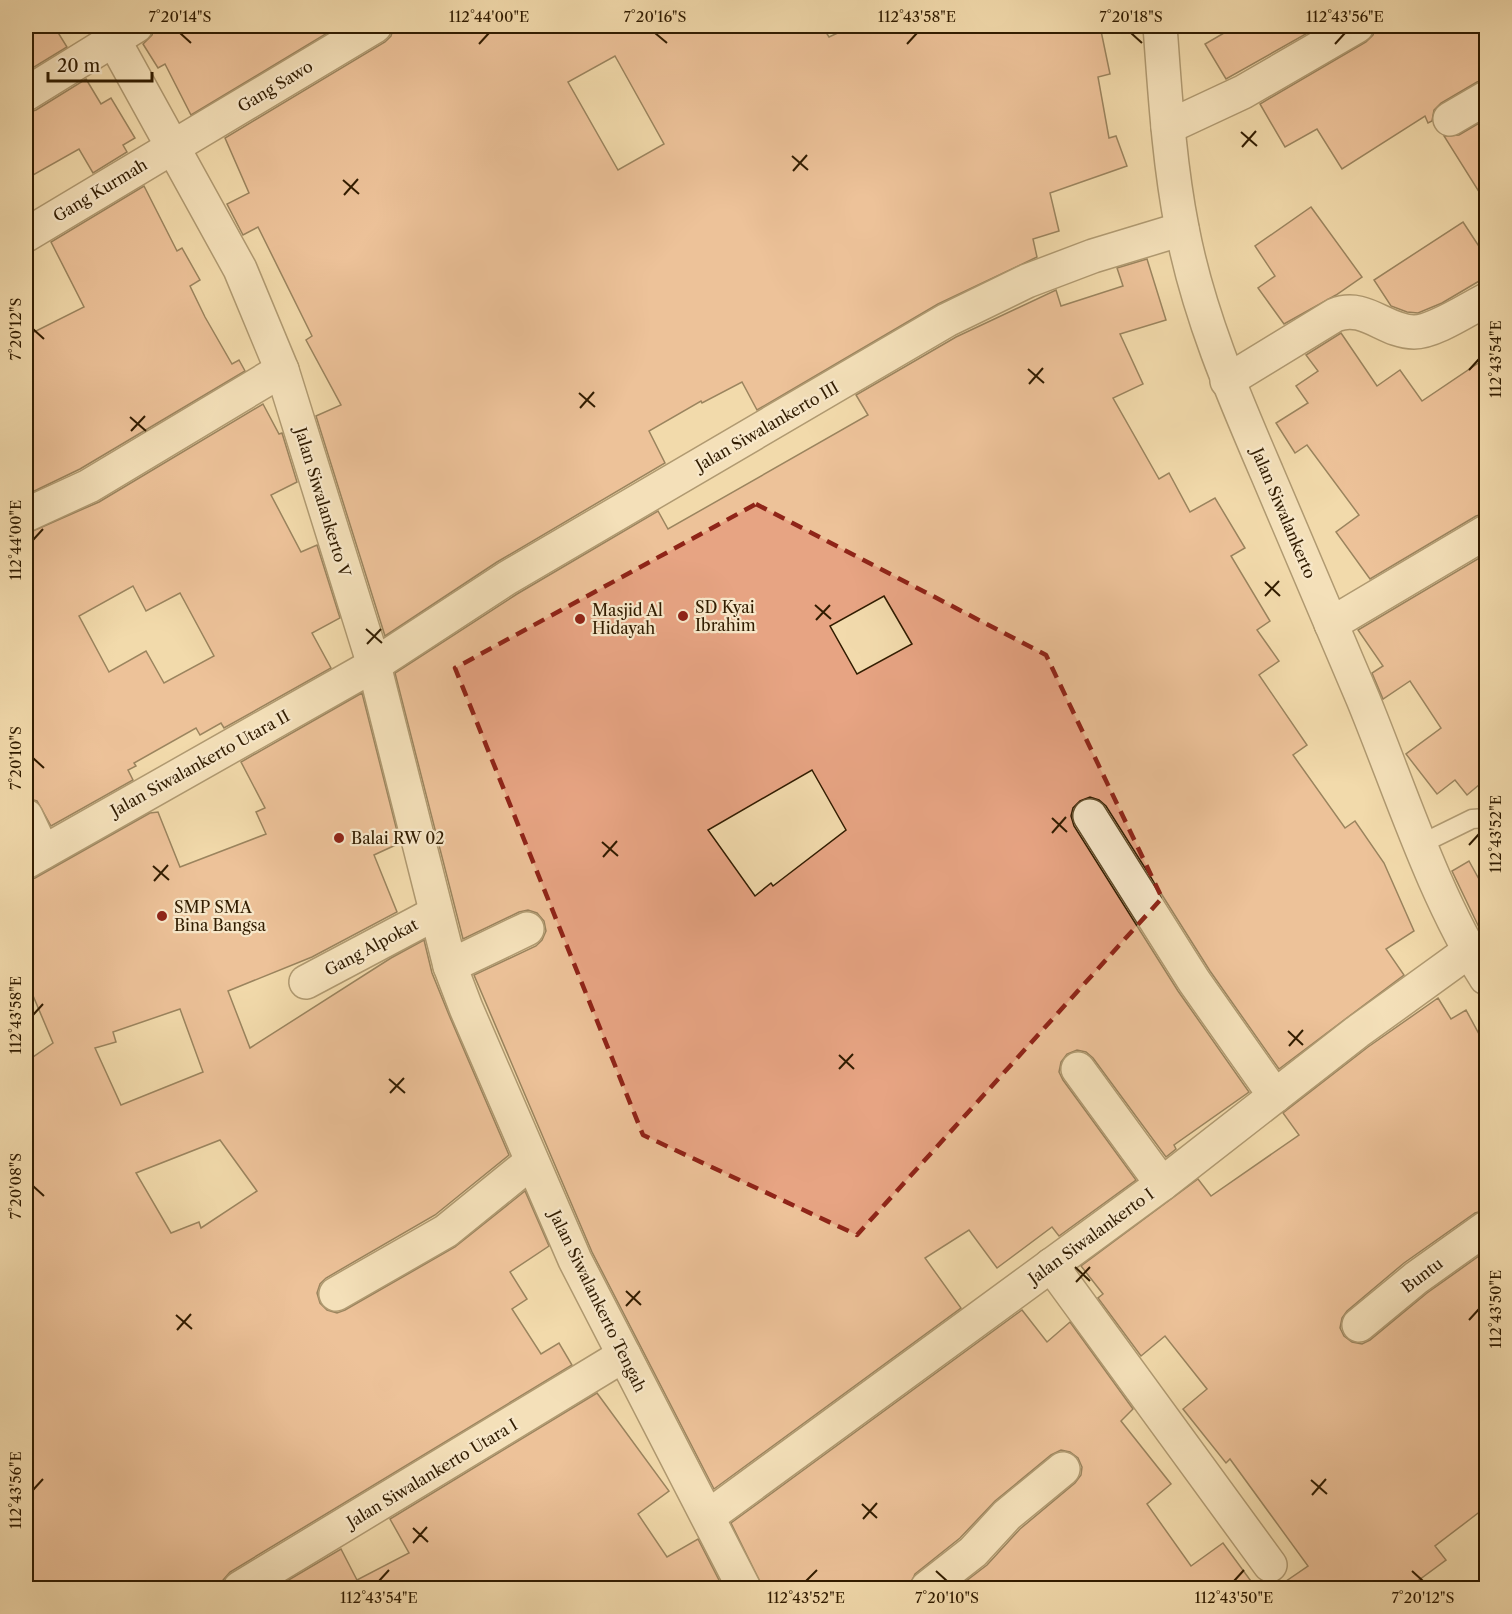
<svg xmlns="http://www.w3.org/2000/svg" width="1512" height="1614" font-family="'Libre Caslon Text',serif">
  <rect width="100%" height="100%" fill="#f2daac"/>
  <filter id="stains"><feTurbulence type="fractalNoise" baseFrequency=".00333" numOctaves="4"/><feColorMatrix values="0 0 0 0 .2 0 0 0 0 .09 0 0 0 0 .02 0 0 0 .5 -.17"/></filter>
  <radialGradient id="worn" r=".72"><stop offset=".6" stop-color="#630" stop-opacity="0"/><stop offset="1" stop-color="#630" stop-opacity=".3"/></radialGradient>
  <!-- building -->
  <g fill="#e7a483" stroke="#311c00" stroke-width="1.5" fill-rule="evenodd">
    <path d="M26,26H54L67,47L26,72Z"/>
    <path d="M155,26H339L191,115L165,64L158,68L143,44L152,35Z"/>
    <path d="M394,26H822L829,37L853,26H1100L1110,74L1098,77L1109,138L1116,136L1127,166L1050,193L1059,231L1033,239L1037,257L938,304L757,410L742,382L702,403L701,401L649,431L665,463L497,562L385,636L316,416L341,405L306,340L312,336L258,227L243,235L227,204L249,193L225,138L385,42L391,36ZM615,56L664,144L618,170L568,82Z"/>
    <path d="M1236,26H1320L1226,79L1205,44Z"/>
    <path d="M1376,26H1486V79L1477,82L1441,103L1434,110L1432,121L1428,123L1425,116L1342,169L1317,129L1285,147L1260,104L1366,42L1373,35Z"/>
    <path d="M86,79L101,104L111,98L135,138L123,145L127,152L93,173L79,149L26,179V113L36,110Z"/>
    <path d="M1486,119V203L1444,136L1459,135Z"/>
    <path d="M144,186L177,251L182,248L200,280L190,286L205,317L232,364L239,360L245,371L80,469L26,495V336L84,307L51,242Z"/>
    <path d="M1311,207L1362,277L1336,295L1284,324L1258,288L1275,276L1255,246Z"/>
    <path d="M1463,222L1486,257V277L1442,303L1418,313L1407,312L1391,306L1374,280Z"/>
    <path d="M1147,259L1166,320L1120,334L1143,384L1113,398L1159,479L1169,473L1190,512L1215,498L1245,548L1231,556L1270,621L1257,630L1279,661L1259,675L1307,745L1293,755L1345,828L1355,821L1384,863L1414,931L1386,949L1404,975L1279,1069L1210,971L1106,806L1099,800L1090,797L1080,801L1073,808L1071,816L1074,826L1178,991L1249,1092L1174,1145L1176,1149L1166,1157L1093,1058L1086,1052L1077,1050L1067,1054L1061,1062L1059,1072L1063,1080L1136,1180L1059,1236L1052,1227L997,1268L969,1230L925,1258L961,1308L714,1489L592,1252L474,975L536,946L542,940L546,931L544,921L537,913L528,910L519,912L463,939L395,673L517,594L658,511L668,529L868,415L856,395L956,337L1056,290L1061,306L1123,286L1117,268ZM884,596L912,644L857,674L830,626ZM812,770L846,830L773,886L771,883L755,896L708,830Z"/>
    <path d="M1341,333L1377,386L1400,370L1422,401L1486,358V513L1476,516L1370,579L1336,532L1359,515L1307,445L1295,453L1276,423L1308,403L1296,386L1318,371L1306,355Z"/>
    <path d="M263,404L279,434L282,433L297,482L271,495L301,552L317,545L340,618L312,633L331,668L224,728L221,723L200,735L196,728L134,763L136,766L128,770L133,780L51,826L37,801L26,798V534L99,502ZM133,586L146,611L180,593L214,656L164,683L146,651L109,672L79,616Z"/>
    <path d="M1486,554V779L1467,795L1455,780L1437,794L1406,754L1441,728L1410,681L1383,699L1372,673L1383,666L1358,630Z"/>
    <path d="M362,693L400,843L374,855L397,912L312,957L228,991L250,1048L391,958L424,940L432,973L449,1015L509,1155L435,1215L326,1278L320,1284L317,1293L320,1303L327,1310L337,1313L345,1310L455,1247L525,1191L549,1246L510,1272L527,1299L512,1309L541,1354L559,1343L572,1365L230,1572L223,1580L221,1588H26V1062L53,1043L26,979V881L35,878L150,813L158,812L180,867L266,834L256,812L265,808L241,762ZM180,1009L203,1072L121,1105L95,1048L116,1042L113,1032ZM220,1140L257,1191L201,1228L199,1222L171,1233L136,1173Z"/>
    <path d="M1469,861L1486,892V942L1452,871Z"/>
    <path d="M1438,998L1451,1019L1466,1010L1486,1047V1210L1475,1213L1404,1263L1347,1311L1342,1318L1340,1328L1344,1336L1352,1342L1362,1344L1370,1340L1427,1293L1486,1251V1507L1435,1546L1446,1560L1408,1588H1276L1308,1566L1230,1459L1226,1463L1183,1409L1207,1389L1165,1336L1141,1356L1098,1298L1103,1294L1081,1266L1198,1179L1211,1196L1299,1135L1283,1113L1368,1047Z"/>
    <path d="M1022,1310L1047,1342L1070,1322L1133,1409L1121,1421L1171,1484L1147,1504L1191,1566L1223,1543L1256,1588H957L987,1565L1020,1529L1075,1483L1081,1475L1082,1467L1078,1458L1070,1452L1061,1450L1051,1455L995,1501L960,1538L915,1574L909,1588H763L731,1523Z"/>
    <path d="M597,1393L669,1491L638,1514L667,1557L698,1539L723,1588H275L341,1549L357,1580L409,1553L390,1519Z"/>
  </g>
  <g fill="none" stroke-linecap="round" stroke-linejoin="round">
    <!-- service casing -->
    <g stroke="#614c2b" stroke-width="21">
      <path id="service" d="M1421,844L1472,819L1486,818"/>
    </g>
    <!-- minor casing -->
    <g stroke="#614c2b" stroke-width="36">
      <g id="minor">
        <path d="M106,26L240,269L282,370L374,665L450,966L466,1008L575,1260L744,1588"/>
        <path d="M1160,26C1165,93 1169,162 1182,228C1198,313 1233,394 1267,473C1299,548 1331,623 1363,699C1400,789 1434,897 1486,978"/>
        <path d="M26,94L136,26"/>
        <path d="M1450,119L1486,98"/>
        <path d="M1168,127L1243,92L1357,26"/>
        <path d="M26,235L375,26"/>
        <path d="M1227,381L1335,315C1365,303 1385,332 1414,332C1434,332 1468,309 1486,300"/>
        <path d="M26,515L89,486L282,370"/>
        <path d="M1331,624L1486,532"/>
        <path d="M26,816L43,852"/>
        <path d="M1090,816L1194,981L1275,1096"/>
        <path d="M26,862L374,665L507,578L947,320L1027,281L1093,256L1182,229"/>
        <path d="M450,966L527,929"/>
        <path d="M306,982L436,913"/>
        <path d="M1078,1069L1162,1184"/>
        <path d="M1051,1265L1270,1565"/>
        <path d="M336,1294L446,1231L531,1162"/>
        <path d="M1359,1325L1416,1278L1486,1228"/>
        <path d="M709,1516L1162,1184L1357,1032L1469,951"/>
        <path d="M240,1588L624,1355"/>
        <path d="M927,1588L973,1552L1007,1515L1063,1469"/>
      </g>
    </g>
    <!-- service -->
    <use href="#service" stroke="#f7e7c9" stroke-width="18"/>
    <!-- minor -->
    <use href="#minor" stroke="#f7e7c9" stroke-width="33"/>
  </g>
  <!-- marked area -->
  <path d="M0 0H1512V1614H0ZM756,504L1046,655L1162,898L857,1235L643,1135L455,668Z" fill="#f2daac" fill-opacity=".55" fill-rule="evenodd"/>
  <path fill="none" stroke="#8f2418" stroke-width="4.5" stroke-dasharray="12 8" stroke-linejoin="round" d="M756,504L1046,655L1162,898L857,1235L643,1135L455,668Z"/>
  <!-- ticks -->
  <path fill="none" stroke="#311c00" stroke-width="2" d="M180,33L191,43M655,33L667,43M1131,33L1142,43M479,44L489,33M907,44L917,33M1335,44L1345,33M1241,132L1257,146M1242,147L1256,131M792,156L808,170M793,171L807,155M343,180L359,194M344,195L358,179M33,329L44,339M1028,369L1044,383M1469,370L1479,359M1029,384L1043,368M579,393L595,407M580,408L594,392M130,417L146,431M131,431L145,416M33,540L43,529M1265,582L1280,596M1265,596L1279,581M815,605L831,619M816,620L830,605M366,629L382,643M367,644L381,629M33,758L44,768M1052,818L1067,832M1052,833L1066,817M602,842L618,856M1469,845L1479,834M603,857L617,841M153,866L169,880M154,881L168,865M33,1015L43,1004M1288,1031L1303,1045M1289,1046L1303,1030M839,1055L854,1069M839,1069L853,1054M389,1079L405,1093M390,1093L404,1078M33,1186L44,1196M1075,1267L1090,1281M1076,1282L1090,1267M626,1291L641,1305M626,1306L640,1291M176,1315L192,1329M1469,1320L1479,1309M177,1330L191,1314M1311,1480L1327,1494M33,1490L43,1479M1312,1495L1326,1479M862,1504L877,1518M863,1519L877,1503M413,1528L428,1542M413,1543L427,1527M936,1571L947,1581M1412,1571L1423,1581M379,1581L389,1570M806,1581L817,1570M1234,1581L1244,1570"/>
  <!-- markers -->
  <g fill="#8f2418" stroke="#f7e7c9" stroke-width="2">
    <circle cx="683" cy="616" r="6"/>
    <circle cx="580" cy="619" r="6"/>
    <circle cx="339" cy="838" r="6"/>
    <circle cx="162" cy="916" r="6"/>
  </g>
  <g text-anchor="middle" stroke-width="4.5" stroke-linejoin="round" paint-order="stroke">
    <!-- street labels -->
    <g font-size="16" fill="#311c00" stroke="#f7e7c9">
      <text transform="translate(275 86) rotate(-31)" y="6">Gang Sawo</text>
      <text transform="translate(100 190) rotate(-31)" y="6">Gang Kurmah</text>
      <text transform="translate(767 426) rotate(-30)" y="6">Jalan Siwalankerto III</text>
      <text transform="translate(323 502) rotate(73)" y="6">Jalan Siwalankerto V</text>
      <text transform="translate(1284 513) rotate(67)" y="6">Jalan Siwalankerto</text>
      <text transform="translate(200 763) rotate(-29)" y="6">Jalan Siwalankerto Utara II</text>
      <text transform="translate(371 947) rotate(-28)" y="6">Gang Alpokat</text>
      <text transform="translate(1091 1236) rotate(-36)" y="6">Jalan Siwalankerto I</text>
      <text transform="translate(1422 1275) rotate(-37)" y="6">Buntu</text>
      <text transform="translate(598 1301) rotate(64)" y="6">Jalan Siwalankerto Tengah</text>
      <text transform="translate(432 1473) rotate(-31)" y="6">Jalan Siwalankerto Utara I</text>
    </g>
    <!-- poi labels -->
    <g font-size="16" fill="#311c00" stroke="#f7e7c9" text-anchor="start">
      <text x="695" y="613">SD Kyai<tspan x="695" dy="18">Ibrahim</tspan></text>
      <text x="592" y="616">Masjid Al<tspan x="592" dy="18">Hidayah</tspan></text>
      <text x="351" y="844">Balai RW 02</text>
      <text x="174" y="913">SMP SMA<tspan x="174" dy="18">Bina Bangsa</tspan></text>
    </g>
  </g>
  <!-- margin -->
  <rect width="1512" height="1614" fill="none" stroke="#f2daac" stroke-width="66"/>
  <!-- scale -->
  <path d="M48 72v9h104v-9" fill="none" stroke="#311c00" stroke-width="3"/>
  <text x="57" y="72" font-size="18" fill="#311c00" stroke="#f7e7c9" stroke-width="4.5" paint-order="stroke">20 m</text>
  <rect x="33" y="33" width="1446" height="1548" fill="none" stroke="#311c00" stroke-width="2"/>
  <g font-size="15" text-anchor="middle" fill="#311c00">
    <text x="180" y="22">7°20'14"S</text>
    <text x="489" y="22">112°44'00"E</text>
    <text x="655" y="22">7°20'16"S</text>
    <text x="917" y="22">112°43'58"E</text>
    <text x="1131" y="22">7°20'18"S</text>
    <text x="1345" y="22">112°43'56"E</text>
    <text transform="translate(16 329) rotate(-90)" y="5">7°20'12"S</text>
    <text transform="translate(1496 359) rotate(-90)" y="5">112°43'54"E</text>
    <text transform="translate(16 540) rotate(-90)" y="5">112°44'00"E</text>
    <text transform="translate(16 758) rotate(-90)" y="5">7°20'10"S</text>
    <text transform="translate(1496 834) rotate(-90)" y="5">112°43'52"E</text>
    <text transform="translate(16 1015) rotate(-90)" y="5">112°43'58"E</text>
    <text transform="translate(16 1186) rotate(-90)" y="5">7°20'08"S</text>
    <text transform="translate(1496 1309) rotate(-90)" y="5">112°43'50"E</text>
    <text transform="translate(16 1490) rotate(-90)" y="5">112°43'56"E</text>
    <text x="379" y="1603">112°43'54"E</text>
    <text x="806" y="1603">112°43'52"E</text>
    <text x="947" y="1603">7°20'10"S</text>
    <text x="1234" y="1603">112°43'50"E</text>
    <text x="1423" y="1603">7°20'12"S</text>
  </g>
  <rect width="100%" height="100%" filter="url(#stains)"/>
  <rect width="100%" height="100%" fill="url(#worn)"/>
</svg>
